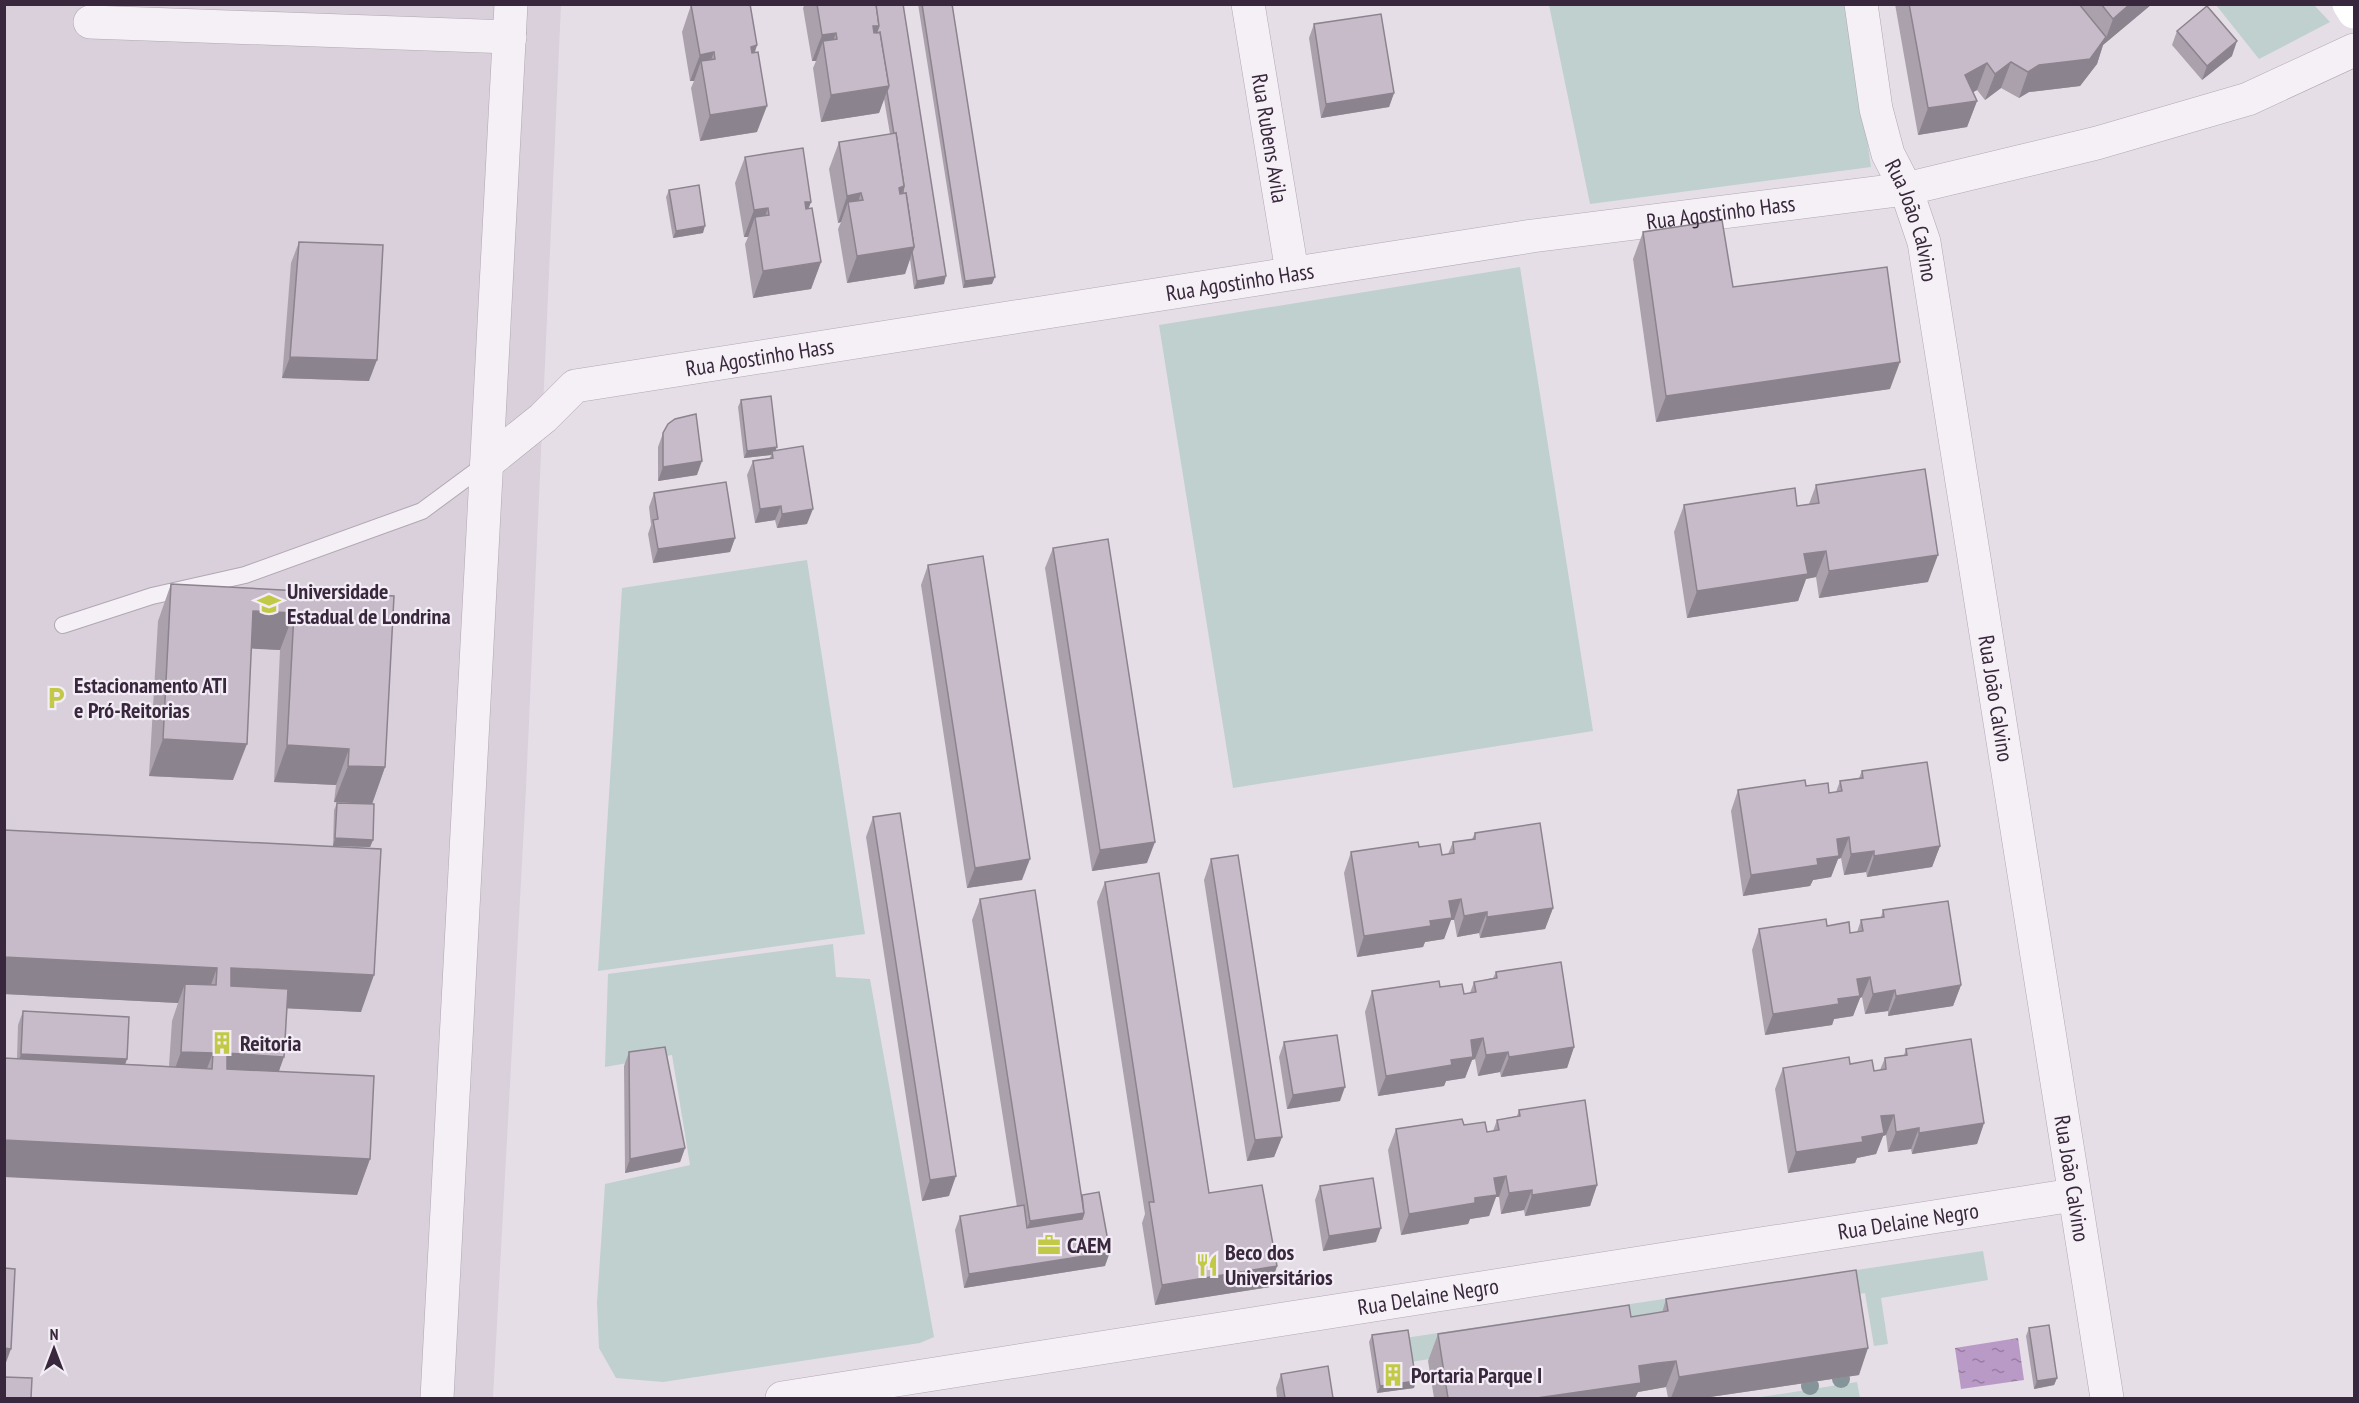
<svg xmlns="http://www.w3.org/2000/svg" width="2359" height="1403" font-family="'PT Sans Narrow',sans-serif">
  <defs>
    <pattern id="water-ripples" width="26" height="14" patternUnits="userSpaceOnUse" patternTransform="scale(1.5)"><rect width="26" height="14" fill="#b999c6"/><path d="M2 4q2-2 4 0t4 0M15 11q2-2 4 0t4 0" fill="none" stroke="#977da2"/></pattern>
  </defs>
  <rect width="100%" height="100%" fill="#e5dee7"/>
  <!-- built -->
  <path fill="#d9d0dc" d="M5,5H561L526,789L493,1398H5Z"/>
  <!-- green -->
  <g fill="#bfd0cf">
    <path d="M1549,5H1848L1871,167L1590,204Z"/>
    <path d="M2216,5H2314L2330,22L2259,59Z"/>
    <path d="M1520,267L1593,731L1233,788L1159,325Z"/>
    <path d="M807,560L865,934L598,971L622,588Z"/>
    <path d="M833,944L836,977L870,979L934,1337L920,1343L663,1382L616,1378L599,1348L597,1303L605,1184L690,1165L672,1055L605,1067L608,974Z"/>
    <path d="M1983,1251L1988,1280L1881,1298L1888,1344L1874,1346L1865,1293L1410,1362L1405,1338Z"/>
    <path d="M1857,1382L1860,1398H1755Z"/>
  </g>
  <!-- water -->
  <path fill="url(#water-ripples)" d="M2018,1338L2024,1380L1961,1389L1955,1348Z"/>
  <g fill="none" stroke-linecap="round" stroke-linejoin="round">
    <!-- lane casing -->
    <g stroke="#b1a7b4" stroke-width="18">
      <path id="lane" d="M63,625L152,596L245,575L422,511L487,463"/>
    </g>
    <!-- street casing -->
    <g stroke="#b1a7b4" stroke-width="34">
      <g id="street">
        <path id="s1" d="M1248,4L1292,272"/>
        <path id="s2" d="M1861,4L1876,109L1888,154L1906,189L1924,242L2107,1398"/>
        <path d="M90,22L510,37"/>
        <path id="s3" d="M487,463L543,418L575,386L1532,236L1906,189L2097,143L2248,99L2354,50"/>
        <path d="M437,1398L511,4"/>
        <path id="s4" d="M782,1398L2073,1195"/>
      </g>
    </g>
    <!-- lane -->
    <use href="#lane" stroke="#f4f0f5" stroke-width="16"/>
    <!-- street -->
    <use href="#street" stroke="#f4f0f5" stroke-width="33"/>
    <!-- secondary -->
    <path stroke="#fff" stroke-width="33" d="M2349,4L2354,12"/>
  </g>
  <!-- trees -->
  <g fill="#849498">
    <circle cx="1841" cy="1379" r="9"/>
    <circle cx="1810" cy="1386" r="9"/>
  </g>
  <!-- wall -->
  <g fill="#aba1ad">
    <path d="M805,4H903L944,284L914,289L910,259L905,274L847,283L838,229L841,222L838,223L829,169L839,142L890,134L884,99L879,113L821,122L813,68L816,61H812L803,8Z"/>
    <path d="M918,4H952L992,284L963,288Z"/>
    <path d="M1895,4H2152L2103,45L2097,64L2080,86L2029,92L2019,98L2001,88L1985,100L1977,90L1973,92L1977,101L1967,127L1918,135Z"/>
    <path d="M691,5L757,45L755,53L757,132L700,141L691,88L694,81H690L682,32Z"/>
    <path d="M1314,24L1394,93L1389,107L1321,118L1309,38Z"/>
    <path d="M2177,31L2232,56L2202,80L2172,45Z"/>
    <path d="M745,157L811,202L808,209L821,262L811,289L753,298L745,244L748,237H744L735,183Z"/>
    <path d="M669,190L703,233L673,238L666,197Z"/>
    <path d="M1643,232L1733,287L1890,389L1656,422L1633,259Z"/>
    <path d="M299,242L369,381L282,378L291,263Z"/>
    <path d="M741,400L776,450L807,524L777,528L775,520L755,523L747,475L753,461L770,458L771,455L744,458L738,407Z"/>
    <path d="M663,433L697,475L658,481V447Z"/>
    <path d="M1816,485L1928,582L1819,598L1816,577L1806,579L1798,601L1687,618L1674,532L1684,505L1797,506L1809,504Z"/>
    <path d="M654,493L735,538L730,552L653,563L648,534L651,525L649,507Z"/>
    <path d="M1053,548L1147,863L1092,871L1045,568Z"/>
    <path d="M928,565L1022,880L967,888L921,585Z"/>
    <path d="M171,584L394,596L385,767L372,804L334,802L336,785L274,782L280,650L251,648L233,780L149,776L158,621Z"/>
    <path d="M1862,771L1940,846L1932,867L1867,877L1866,872L1844,875L1841,858L1838,859L1831,877L1813,880L1810,886L1743,896L1731,811L1738,790L1806,786L1829,793L1836,792L1840,781L1859,778Z"/>
    <path d="M337,803L373,840L370,847L333,846L334,810Z"/>
    <path d="M873,817L949,1196L922,1201L866,837Z"/>
    <path d="M4,830L361,1012L287,1008L279,1072L370,1159L357,1195L17,1058L18,1025L23,1011L125,1064L169,1066L172,1021L178,1003L4,994Z"/>
    <path d="M1475,833L1553,908L1545,929L1480,938L1479,933L1457,937L1454,920H1451L1444,939L1425,942L1423,947L1357,957L1344,873L1351,852L1419,847L1442,855L1448,854L1453,842L1472,839Z"/>
    <path d="M1211,859L1282,1137L1274,1157L1247,1161L1204,880Z"/>
    <path d="M1105,882L1209,1193L1277,1266L1270,1287L1155,1305L1142,1223L1145,1214L1097,902Z"/>
    <path d="M980,899L1082,1195L1105,1266L964,1288L955,1230L960,1216L1017,1207L972,920Z"/>
    <path d="M1883,910L1961,985L1953,1006L1888,1016V1011L1865,1014L1862,997L1860,998L1853,1016L1834,1019L1832,1025L1765,1035L1752,950L1759,929L1827,926L1850,933L1857,932L1861,920L1881,917Z"/>
    <path d="M1496,972L1574,1047L1567,1068L1501,1077L1500,1072L1478,1076L1475,1059L1472,1060L1465,1078L1446,1081L1444,1086L1378,1096L1365,1012L1372,991L1440,987L1464,994L1470,993L1474,982L1493,978Z"/>
    <path d="M1284,1042L1340,1101L1287,1109L1279,1057Z"/>
    <path d="M1906,1049L1984,1123L1977,1144L1912,1154L1911,1149L1888,1152L1886,1135L1883,1136L1876,1154L1857,1158L1855,1163L1788,1173L1775,1089L1783,1068L1850,1064L1874,1071L1880,1070L1885,1058L1904,1055Z"/>
    <path d="M629,1052L685,1148L680,1162L625,1173L624,1066Z"/>
    <path d="M1519,1110L1597,1185L1590,1206L1525,1216L1524,1210L1501,1214L1499,1197H1496L1489,1216L1470,1219L1468,1224L1401,1235L1388,1150L1396,1129L1464,1125L1487,1132L1493,1131L1497,1120L1517,1116Z"/>
    <path d="M1320,1186L1376,1242L1323,1251L1315,1200Z"/>
    <path d="M1666,1299L1859,1375L1703,1398H1668L1666,1387L1638,1392L1635,1398H1434L1428,1361L1438,1334L1631,1317L1662,1313Z"/>
    <path d="M2029,1328L2057,1378L2054,1385L2034,1389L2026,1336Z"/>
    <path d="M1372,1335L1414,1388L1377,1393L1369,1342Z"/>
    <path d="M1281,1374L1333,1398H1277L1276,1388Z"/>
  </g>
  <!-- shaded-wall -->
  <g fill="#8b838d">
    <path d="M2130,4H2152L2103,45L2097,64L2080,86L2029,92L2019,98L2028,72L2039,65L2106,38L2113,19Z"/>
    <path d="M873,26H879L870,52Z"/>
    <path d="M836,33L826,59L823,41L816,61H812L822,35Z"/>
    <path d="M2237,41L2232,56L2202,80L2207,66Z"/>
    <path d="M757,45L747,72L751,47Z"/>
    <path d="M714,52L704,79L701,61L694,81H690L700,55Z"/>
    <path d="M2011,62L2001,88L1985,100L1995,74Z"/>
    <path d="M1987,63L1977,90L1956,102L1965,75Z"/>
    <path d="M889,86L879,113L821,122L831,95Z"/>
    <path d="M1394,93L1389,107L1321,118L1326,104Z"/>
    <path d="M1977,101L1967,127L1918,135L1928,108Z"/>
    <path d="M767,106L757,132L700,141L710,115Z"/>
    <path d="M904,186L895,213L899,188Z"/>
    <path d="M861,193L852,220L848,202L841,222L838,223L847,196Z"/>
    <path d="M805,202H811L801,228Z"/>
    <path d="M768,208L758,235L755,217L748,237H744L754,210Z"/>
    <path d="M705,226L703,233L673,238L676,231Z"/>
    <path d="M914,247L905,274L847,283L857,256Z"/>
    <path d="M821,262L811,289L753,298L763,271Z"/>
    <path d="M946,276L944,284L914,289L917,281Z"/>
    <path d="M995,277L992,284L963,288L965,281Z"/>
    <path d="M290,357L377,360L369,381L282,378Z"/>
    <path d="M1900,362L1890,389L1656,422L1666,396Z"/>
    <path d="M777,447L774,454L772,451L771,455L744,458L747,451Z"/>
    <path d="M702,461L697,475L658,481L663,467Z"/>
    <path d="M781,506L775,520L755,523L760,509Z"/>
    <path d="M813,509L807,524L777,528L782,514Z"/>
    <path d="M735,538L730,552L653,563L658,549Z"/>
    <path d="M1826,551L1816,577L1806,579L1798,601L1687,618L1697,591L1804,554Z"/>
    <path d="M1938,555L1928,582L1819,598L1829,571Z"/>
    <path d="M253,611L294,613L280,650L240,648Z"/>
    <path d="M163,739L247,744L233,780L149,776Z"/>
    <path d="M287,745L349,749L336,785L274,782Z"/>
    <path d="M348,766L385,767L372,804L334,802Z"/>
    <path d="M1849,837L1841,858L1838,859L1831,877L1813,880L1810,886L1743,896L1751,875L1837,839Z"/>
    <path d="M335,838L373,840L370,847L333,846Z"/>
    <path d="M1155,842L1147,863L1092,871L1100,850Z"/>
    <path d="M1940,846L1932,867L1867,877L1874,856Z"/>
    <path d="M1874,851L1866,872L1844,875L1851,854Z"/>
    <path d="M1030,859L1022,880L967,888L975,868Z"/>
    <path d="M1461,899L1454,920H1451L1444,939L1425,942L1423,947L1357,957L1364,936L1449,901Z"/>
    <path d="M1553,908L1545,929L1480,938L1487,917Z"/>
    <path d="M1487,912L1479,933L1457,937L1464,916Z"/>
    <path d="M4,957L217,968L204,1004L185,984L178,1003L4,994Z"/>
    <path d="M231,968L374,975L361,1012L218,1005Z"/>
    <path d="M1870,977L1862,997L1860,998L1853,1016L1834,1019L1832,1025L1765,1035L1773,1014L1857,979Z"/>
    <path d="M1961,985L1953,1006L1888,1016L1896,996Z"/>
    <path d="M1895,990L1888,1011L1865,1014L1873,994Z"/>
    <path d="M1483,1038L1475,1059L1472,1060L1465,1078L1446,1081L1444,1086L1378,1096L1386,1076L1471,1040Z"/>
    <path d="M1574,1047L1567,1068L1501,1077L1509,1057Z"/>
    <path d="M181,1052L213,1053L199,1089L168,1088Z"/>
    <path d="M1508,1052L1500,1072L1478,1076L1486,1055Z"/>
    <path d="M227,1053L284,1057L271,1093L214,1090Z"/>
    <path d="M21,1054L127,1059L122,1074L16,1069Z"/>
    <path d="M1345,1087L1340,1101L1287,1109L1293,1095Z"/>
    <path d="M1894,1115L1886,1135L1883,1136L1876,1154L1857,1158L1855,1163L1788,1173L1796,1152L1862,1137L1881,1116Z"/>
    <path d="M1984,1123L1977,1144L1912,1154L1919,1133Z"/>
    <path d="M1919,1128L1911,1149L1888,1152L1896,1132Z"/>
    <path d="M1282,1137L1274,1157L1247,1161L1255,1140Z"/>
    <path d="M4,1140L370,1159L357,1195L4,1177Z"/>
    <path d="M685,1148L680,1162L625,1173L630,1159Z"/>
    <path d="M956,1176L949,1196L922,1201L930,1180Z"/>
    <path d="M1506,1176L1499,1197H1496L1489,1216L1470,1219L1468,1224L1401,1235L1409,1214L1475,1198L1494,1178Z"/>
    <path d="M1597,1185L1590,1206L1525,1216L1532,1195Z"/>
    <path d="M1532,1190L1524,1210L1501,1214L1509,1193Z"/>
    <path d="M1084,1213L1077,1234L1022,1242L1030,1221Z"/>
    <path d="M1381,1228L1376,1242L1323,1251L1329,1236Z"/>
    <path d="M1110,1252L1105,1266L964,1288L969,1274Z"/>
    <path d="M1277,1266L1270,1287L1155,1305L1162,1285Z"/>
    <path d="M4,1348L11,1349L4,1368Z"/>
    <path d="M1868,1348L1859,1375L1703,1398H1671L1679,1377Z"/>
    <path d="M1676,1361L1666,1387L1638,1392L1635,1398H1537L1639,1366Z"/>
    <path d="M2057,1378L2054,1385L2034,1389L2037,1381Z"/>
    <path d="M1416,1381L1414,1388L1377,1393L1380,1386Z"/>
  </g>
  <!-- building -->
  <g fill="#c7bbc9" stroke="#8b838d" stroke-width="1.5">
    <path d="M694,4H750L757,45L751,47L752,53L758,52L767,106L710,115L701,61L715,59L714,52L700,55L691,5Z"/>
    <path d="M817,4H876L879,26H873L874,33L880,32L889,86L831,95L823,41L837,39L836,33L822,35Z"/>
    <path d="M876,4H903L946,276L917,281L912,252L914,247L906,193L903,194V191L904,186L896,133L894,134L887,91L889,86L880,32L877,33V31L879,26Z"/>
    <path d="M922,4H952L995,277L965,281Z"/>
    <path d="M1909,4H2079L2106,37L2090,59L2039,65L2028,72L2011,62L1995,74L1987,63L1965,75L1977,101L1928,108Z"/>
    <path d="M2101,4H2130L2113,19Z"/>
    <path d="M2207,6L2237,41L2207,66L2177,31Z"/>
    <path d="M1381,14L1394,93L1326,104L1314,24Z"/>
    <path d="M896,133L904,186L899,188L900,194L906,193L914,247L857,256L848,202L863,200L861,193L847,196L839,142Z"/>
    <path d="M803,148L811,202H805L806,209L812,208L821,262L763,271L755,217L769,215L768,208L754,210L745,157Z"/>
    <path d="M699,185L705,226L676,231L669,190Z"/>
    <path d="M1722,220L1733,287L1887,267L1900,362L1666,396L1643,232Z"/>
    <path d="M299,242L383,245L377,360L290,357Z"/>
    <path d="M771,396L777,447L747,451L741,400Z"/>
    <path d="M696,414L702,461L663,467V433L668,424L675,419Z"/>
    <path d="M803,446L813,509L782,514L781,506L760,509L753,461L773,458L772,451Z"/>
    <path d="M1925,469L1938,555L1829,571L1826,551L1804,554L1808,574L1697,591L1684,505L1795,488L1797,506L1819,503L1816,485Z"/>
    <path d="M726,482L735,538L658,549L653,520L658,519L654,493Z"/>
    <path d="M1108,539L1155,842L1100,850L1053,548Z"/>
    <path d="M983,556L1030,859L975,868L928,565Z"/>
    <path d="M171,584L394,596L385,767L348,766L349,749L287,745L294,613L253,611L247,744L163,739Z"/>
    <path d="M1927,762L1940,846L1874,856V851L1851,854L1849,837L1837,839L1839,856L1817,859L1818,865L1751,875L1738,790L1805,780L1806,786L1828,783L1829,793L1842,791L1840,781L1863,778L1862,771Z"/>
    <path d="M337,803L374,804L373,840L335,838Z"/>
    <path d="M900,813L956,1176L930,1180L873,817Z"/>
    <path d="M1540,823L1553,908L1487,917V912L1464,916L1461,899L1449,901L1452,918L1430,921L1431,926L1364,936L1351,852L1418,842L1419,847L1440,844L1442,855L1454,853L1453,842L1475,839V833Z"/>
    <path d="M4,830L381,849L374,975L231,968V986L288,989L284,1057L227,1053V1069L374,1076L370,1159L4,1140V1058L212,1069L213,1053L181,1052L185,984L216,985L217,968L4,957Z"/>
    <path d="M1238,855L1282,1137L1255,1140L1211,859Z"/>
    <path d="M1159,873L1209,1193L1262,1185L1277,1266L1162,1285L1149,1202H1154L1105,882Z"/>
    <path d="M1035,890L1084,1213L1030,1221L980,899Z"/>
    <path d="M1948,901L1961,985L1896,996L1895,990L1873,994L1870,977L1857,979L1860,996L1838,999L1839,1004L1773,1014L1759,929L1826,919L1827,926L1849,922L1850,933L1863,931L1861,920L1884,917L1883,910Z"/>
    <path d="M1561,962L1574,1047L1509,1057L1508,1052L1486,1055L1483,1038L1471,1040L1473,1057L1451,1060L1452,1065L1386,1076L1372,991L1439,981L1440,987L1462,984L1464,994L1476,992L1474,982L1497,978L1496,972Z"/>
    <path d="M23,1011L129,1017L127,1059L21,1054Z"/>
    <path d="M1337,1035L1345,1087L1293,1095L1284,1042Z"/>
    <path d="M1971,1039L1984,1123L1919,1133V1128L1896,1132L1894,1115L1881,1116L1884,1133L1862,1137L1863,1142L1796,1152L1783,1068L1849,1057L1850,1064L1872,1060L1874,1071L1886,1069L1885,1058L1907,1055L1906,1049Z"/>
    <path d="M665,1047L685,1148L630,1159L629,1052Z"/>
    <path d="M1585,1100L1597,1185L1532,1195V1190L1509,1193L1506,1176L1494,1178L1497,1195L1475,1198V1203L1409,1214L1396,1129L1462,1119L1464,1125L1485,1122L1487,1132L1499,1130L1497,1120L1520,1116L1519,1110Z"/>
    <path d="M1373,1178L1381,1228L1329,1236L1320,1186Z"/>
    <path d="M1099,1192L1110,1252L969,1274L960,1216L1024,1205L1027,1228L1082,1219L1084,1213L1082,1195Z"/>
    <path d="M4,1268L15,1269L11,1349L4,1348Z"/>
    <path d="M1856,1270L1868,1348L1679,1377L1676,1361L1658,1363L1639,1366L1641,1383L1537,1398H1448L1438,1334L1629,1305L1631,1317L1668,1311L1666,1299Z"/>
    <path d="M2049,1325L2057,1378L2037,1381L2029,1328Z"/>
    <path d="M1408,1330L1416,1381L1380,1386L1372,1335Z"/>
    <path d="M1328,1366L1333,1398H1285L1281,1374Z"/>
    <path d="M4,1377L32,1378L31,1398H4Z"/>
  </g>
  <!-- icons -->
  <defs>
    <g id="university-bare" transform="scale(1.8)"><path d="M0-5L7-2L0 1L-7-2ZM-4 1L0 2.5L4 1V4Q0 6-4 4Z" fill="#c2c946" stroke="#f3edf5" stroke-width="2.5" paint-order="stroke"/></g>
    <g id="parking-bare" transform="scale(1.8)"><path d="M-3.5-5.5H1a3.5 3.5 0 0 1 0 7H-1V5.5H-3.5ZM-1-3.4V-.6H.8a1.4 1.4 0 0 0 0-2.8Z" fill="#c2c946" stroke="#f3edf5" stroke-width="2.5" paint-order="stroke"/></g>
    <g id="building-bare" transform="scale(1.8)"><path d="M-4-6H4V6H1V3H-1V6H-4ZM-2.5-4.3h1.7v1.8h-1.7ZM.8-4.3h1.7v1.8H.8ZM-2.5-1h1.7V.8h-1.7ZM.8-1h1.7V.8H.8Z" fill="#c2c946" stroke="#f3edf5" stroke-width="2.5" paint-order="stroke"/></g>
    <g id="office-bare" transform="scale(1.8)"><path d="M-6-3h4V-5.5h4V-3h4V5H-6ZM-1-4.5V-3h2v-1.5ZM-6 0V1H6V0Z" fill="#c2c946" stroke="#f3edf5" stroke-width="2.5" paint-order="stroke"/></g>
    <g id="restaurant-bare" transform="scale(1.8)"><path d="M-5-6h1v4h1v-4h1v4h1v-4h1v5L-1.5 .5V6h-2V.5L-5-1ZM5-6V6H3V1.5H1.5Q1.5-4 5-6Z" fill="#c2c946" stroke="#f3edf5" stroke-width="2.5" paint-order="stroke"/></g>
  </defs>
  <g fill-rule="evenodd">
    <use href="#university-bare" x="269" y="604"/>
    <use href="#parking-bare" x="56" y="698"/>
    <use href="#building-bare" x="222" y="1043"/>
    <use href="#office-bare" x="1049" y="1245"/>
    <use href="#restaurant-bare" x="1207" y="1265"/>
    <use href="#building-bare" x="1393" y="1375"/>
  </g>
  <g text-anchor="middle" stroke-width="4.5" stroke-linejoin="round" paint-order="stroke">
    <!-- street labels -->
    <g font-size="22" fill="#39283d" stroke="#f3edf5">
      <text dy="8" stroke="none"><textPath href="#s1" startOffset="136">Rua Rubens Avila</textPath></text>
      <text dy="8" stroke="none"><textPath href="#s3" startOffset="1276">Rua Agostinho Hass</textPath></text>
      <text dy="8" stroke="none"><textPath href="#s2" startOffset="224">Rua João Calvino</textPath></text>
      <text dy="8" stroke="none"><textPath href="#s3" startOffset="790">Rua Agostinho Hass</textPath></text>
      <text dy="8" stroke="none"><textPath href="#s3" startOffset="304">Rua Agostinho Hass</textPath></text>
      <text dy="8" stroke="none"><textPath href="#s2" startOffset="710">Rua João Calvino</textPath></text>
      <text dy="8" stroke="none"><textPath href="#s2" startOffset="1196">Rua João Calvino</textPath></text>
      <text dy="8" stroke="none"><textPath href="#s4" startOffset="1140">Rua Delaine Negro</textPath></text>
      <text dy="8" stroke="none"><textPath href="#s4" startOffset="654">Rua Delaine Negro</textPath></text>
    </g>
    <!-- poi labels -->
    <g font-size="22" font-weight="bold" fill="#39283d" stroke="#f3edf5" text-anchor="start">
      <text x="287" y="599">Universidade<tspan x="287" dy="25">Estadual de Londrina</tspan></text>
      <text x="74" y="693">Estacionamento ATI<tspan x="74" dy="25">e Pró-Reitorias</tspan></text>
      <text x="240" y="1051">Reitoria</text>
      <text x="1067" y="1253">CAEM</text>
      <text x="1225" y="1260">Beco dos<tspan x="1225" dy="25">Universitários</tspan></text>
      <text x="1411" y="1383">Portaria Parque I</text>
    </g>
  </g>
  <!-- border -->
  <rect width="2359" height="1403" fill="none" stroke="#39283d" stroke-width="12"/>
  <!-- north arrow -->
  <g transform="translate(54 1349)" stroke="#f3edf5" stroke-width="4.5" paint-order="stroke">
  <path d="M0-4.5L10 22L0 15L-10 22Z" fill="#39283d"/>
  <text y="-9" font-size="16" font-weight="bold" text-anchor="middle" fill="#39283d">N</text>
  </g>
</svg>
